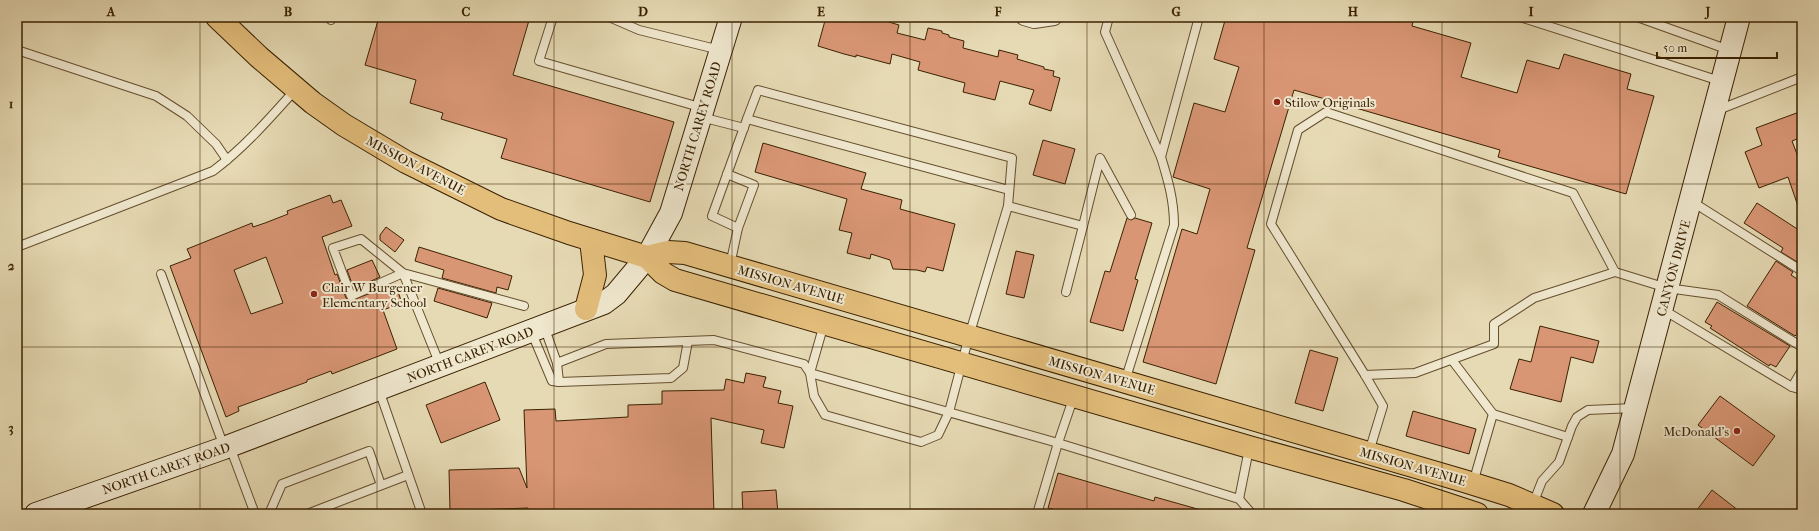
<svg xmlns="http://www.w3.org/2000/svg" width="1819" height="531" font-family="'IM FELL French Canon',serif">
  <rect width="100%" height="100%" fill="#e6dab4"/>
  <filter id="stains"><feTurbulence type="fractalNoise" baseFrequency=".005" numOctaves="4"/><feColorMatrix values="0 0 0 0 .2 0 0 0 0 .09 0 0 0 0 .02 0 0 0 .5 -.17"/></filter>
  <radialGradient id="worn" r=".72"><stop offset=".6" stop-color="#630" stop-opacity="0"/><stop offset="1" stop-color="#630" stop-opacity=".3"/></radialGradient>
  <!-- building -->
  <g fill="#d99675" stroke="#3a2100" fill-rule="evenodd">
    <path d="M379,17H530L513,75L674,122L650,202L501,158L507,139L441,119L443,113L410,103L416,80L365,65Z"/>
    <path d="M826,17H872L899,25L897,33L925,40L928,28L942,31V33L949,35V37L964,41L963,48L998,57L999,50L1018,55L1017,59L1044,67V69L1054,71L1053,76L1060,78L1051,111L1029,104L1034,90L1000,81L995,100L963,92L965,83L918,70L920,62L892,54L890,64L856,55V57L844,54L818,46Z"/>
    <path d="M1226,17H1414L1412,26L1471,43L1461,77L1517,93L1527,60L1559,69L1564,54L1631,74L1627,89L1654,96L1626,194L1498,157L1500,150L1294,90L1247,248L1255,250L1216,384L1143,362L1182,229L1197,234L1210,189L1173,177L1194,103L1225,112L1239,67L1214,59Z"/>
    <path d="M1802,111V137L1792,141L1802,167V212H1800L1788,177L1759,188L1745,152L1762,145L1756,128Z"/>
    <path d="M1043,140L1075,149L1065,184L1033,175Z"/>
    <path d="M763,143L866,173L861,189L902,200L900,209L955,224L943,271L927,267L925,272L917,270L893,269L890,260L871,254L870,259L847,253L852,233L839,230L847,199L755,172Z"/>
    <path d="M330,195L333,203L341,200L352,226L322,237L335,275L337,274L346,298L350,301L384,288L386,293L397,289L402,303L383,310L397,349L332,374L331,371L307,380V382L238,407L239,411L226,417L170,266L191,258L187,249L252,223L253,227L265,223L288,214L287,211ZM266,257L283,303L251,314L234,270Z"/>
    <path d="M1757,203L1802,232V258L1799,263L1781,252L1783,248L1744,223Z"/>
    <path d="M1127,218L1131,220L1135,218L1152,223L1135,279L1138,280L1123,331L1090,322L1105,271L1110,272Z"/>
    <path d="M386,227L404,240L395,252L380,240V235Z"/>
    <path d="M419,247L512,276L508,290L497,287L496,293L442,278L444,270L415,261Z"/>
    <path d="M1016,251L1034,255L1024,298L1006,294Z"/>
    <path d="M372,260L380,277L354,289L347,270Z"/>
    <path d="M1776,261L1793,272L1791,275L1802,282V336L1798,333L1795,336L1747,306Z"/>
    <path d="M438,288L492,303L487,318L434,301Z"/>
    <path d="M1717,302L1790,346L1776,367L1770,364L1769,366L1710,328L1712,326L1705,322Z"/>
    <path d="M1540,326L1599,341L1593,363L1571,357L1561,402L1510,389L1519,359L1531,362Z"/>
    <path d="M1310,350L1338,358L1323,411L1295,403Z"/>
    <path d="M746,373L766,377L763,387L781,391L778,403L793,406L784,448L761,443L764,430L711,418L714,514H528V508L450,511L449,470L519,468L527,488L524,410L555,409L556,421L628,417V405L662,404V391L724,390L726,379L744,383Z"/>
    <path d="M485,382L500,420L441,443L426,405Z"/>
    <path d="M1720,396L1775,436L1753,466L1698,425Z"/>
    <path d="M1413,411L1476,429L1469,454L1406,436Z"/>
    <path d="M1058,473L1154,501L1155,497L1201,510L1200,514H1052L1053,509L1048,508Z"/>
    <path d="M776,490L778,514H743L742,492Z"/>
    <path d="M1712,490L1743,514H1694Z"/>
  </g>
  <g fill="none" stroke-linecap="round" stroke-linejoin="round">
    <!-- lane casing -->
    <g stroke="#654f2d" stroke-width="10">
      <g id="lane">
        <path d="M327,17L331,20L332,17"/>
        <path d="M553,17L539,61L703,108"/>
        <path d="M609,17L639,30L720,50"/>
        <path d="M1109,17L1105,32L1161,157L1199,17"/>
        <path d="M1520,17L1720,81"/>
        <path d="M1637,17L1729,50"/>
        <path d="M17,50L156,96L187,116L216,144L227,160"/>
        <path d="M1718,110L1802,77"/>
        <path d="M701,117L744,128"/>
        <path d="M727,174L754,185L738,228L730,265"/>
        <path d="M1691,201L1802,271"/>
        <path d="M1008,206L1012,158L758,90L747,119L1009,190"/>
        <path d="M1083,226L1100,158L1131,215"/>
        <path d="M738,228L712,216L747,119"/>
        <path d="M17,247L213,171C244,148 270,118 296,89"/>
        <path d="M161,274L224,447"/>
        <path d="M1662,309L1792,387L1802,370"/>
        <path d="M824,324L810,373L814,396L825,415L921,442L938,435L949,412L969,336L1008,206L1083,226L1066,292"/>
        <path d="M544,326L557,363L606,344L714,340L804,364L810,373L1058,443L1037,514"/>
        <path d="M531,331L552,381L559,382L671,378L683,368L688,341"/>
        <path d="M1452,360L1493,414"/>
        <path d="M557,363L559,382"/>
        <path d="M440,365L403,273L351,296L333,248L361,239L403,273L524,306"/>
        <path d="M1365,375L1415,373L1494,344V324L1534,298L1615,272"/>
        <path d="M1125,381L1174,225C1174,200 1168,180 1161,157"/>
        <path d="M1792,387L1802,390"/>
        <path d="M379,390L422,514"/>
        <path d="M1074,396L1058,443L1239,499L1249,449"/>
        <path d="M230,447L255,514"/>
        <path d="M1369,452L1383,406L1365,375L1271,224L1298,130L1326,112L1573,193L1615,272L1667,288L1718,295L1802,347"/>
        <path d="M1473,483L1493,414L1568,437"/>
        <path d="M1239,499L1252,514"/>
        <path d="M1533,504L1542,481L1559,462L1572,426L1577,417L1588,410L1634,408"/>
        <path d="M269,514L282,484L369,451L381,485"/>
        <path d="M307,514L408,475"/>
      </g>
    </g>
    <!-- street casing -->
    <g stroke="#654f2d" stroke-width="18">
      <path id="street" d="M1024,17L1034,20L1054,17"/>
    </g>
    <!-- secondary casing -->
    <g stroke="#3a2100" stroke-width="24">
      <g id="secondary">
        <path d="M36,514L224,448L604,303L616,294L647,257L671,213L731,17"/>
        <path d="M1594,514L1623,454L1739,17"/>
      </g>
    </g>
    <!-- primary casing -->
    <g stroke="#3a2100" stroke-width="24">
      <g id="primary">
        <path d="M217,17L259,57L313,103L344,125L406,162L501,209L569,233L647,257L663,273L675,280L1249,447L1404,490L1477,514"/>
        <path d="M647,257L668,252L685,253L1464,481L1509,495L1553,514"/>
        <path d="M586,309L595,275L591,240"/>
      </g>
    </g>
    <!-- lane -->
    <use href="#lane" stroke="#efe7ce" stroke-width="8"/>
    <!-- street -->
    <use href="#street" stroke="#efe7ce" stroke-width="16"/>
    <!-- secondary -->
    <use href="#secondary" stroke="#efe7ce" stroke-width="22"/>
    <!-- primary -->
    <use href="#primary" stroke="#e3bd7a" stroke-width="22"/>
  </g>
  <!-- grid -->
  <path fill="none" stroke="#3a2100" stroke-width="1" stroke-opacity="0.55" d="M200,17V514M377,17V514M554,17V514M732,17V514M910,17V514M1087,17V514M1264,17V514M1442,17V514M1620,17V514M17,184H1802M17,347H1802"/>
  <!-- markers -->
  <g fill="#8f2418" stroke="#efe7ce" stroke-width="1.5">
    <circle cx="1277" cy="102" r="4"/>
    <circle cx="314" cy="294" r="4"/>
    <circle cx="1737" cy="431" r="4"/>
  </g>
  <g text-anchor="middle" stroke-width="4" stroke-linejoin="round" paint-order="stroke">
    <!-- poi labels -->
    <g font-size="13" fill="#3a2100" stroke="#efe7ce" text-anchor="start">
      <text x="1285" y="107">Stilow Originals</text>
      <text x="322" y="292">Clair W Burgener<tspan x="322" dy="15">Elementary School</tspan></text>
      <text x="1729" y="436" text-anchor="end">McDonald's</text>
    </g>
    <!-- street labels -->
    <g font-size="13" fill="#3a2100" stroke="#efe7ce">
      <text transform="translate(697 126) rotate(-73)" y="5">NORTH CAREY ROAD</text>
      <text transform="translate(416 165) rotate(28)" y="5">MISSION AVENUE</text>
      <text transform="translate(1673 268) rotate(-75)" y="5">CANYON DRIVE</text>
      <text transform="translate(791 284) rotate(16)" y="5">MISSION AVENUE</text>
      <text transform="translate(470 354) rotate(-21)" y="5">NORTH CAREY ROAD</text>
      <text transform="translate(1102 375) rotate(16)" y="5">MISSION AVENUE</text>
      <text transform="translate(1413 466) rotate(16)" y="5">MISSION AVENUE</text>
      <text transform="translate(166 468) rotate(-19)" y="5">NORTH CAREY ROAD</text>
    </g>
  </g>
  <!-- margin -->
  <rect width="1819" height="531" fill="none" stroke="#e6dab4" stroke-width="44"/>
  <!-- scale -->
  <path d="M1657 52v6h120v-6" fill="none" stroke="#3a2100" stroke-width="2"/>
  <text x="1663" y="52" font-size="12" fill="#3a2100" stroke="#efe7ce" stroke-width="3" paint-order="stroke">50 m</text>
  <rect x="22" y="22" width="1775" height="487" fill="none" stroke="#3a2100" stroke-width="1.5"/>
  <g font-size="13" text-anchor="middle" font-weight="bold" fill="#3a2100">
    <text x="111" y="16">A</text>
    <text x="288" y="16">B</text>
    <text x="466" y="16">C</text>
    <text x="643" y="16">D</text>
    <text x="821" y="16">E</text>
    <text x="998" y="16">F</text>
    <text x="1176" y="16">G</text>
    <text x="1353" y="16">H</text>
    <text x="1531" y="16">I</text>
    <text x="1708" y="16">J</text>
    <text x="11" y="108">1</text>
    <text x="11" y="270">2</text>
    <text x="11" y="432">3</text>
  </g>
  <rect width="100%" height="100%" filter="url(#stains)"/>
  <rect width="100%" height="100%" fill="url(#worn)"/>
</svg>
